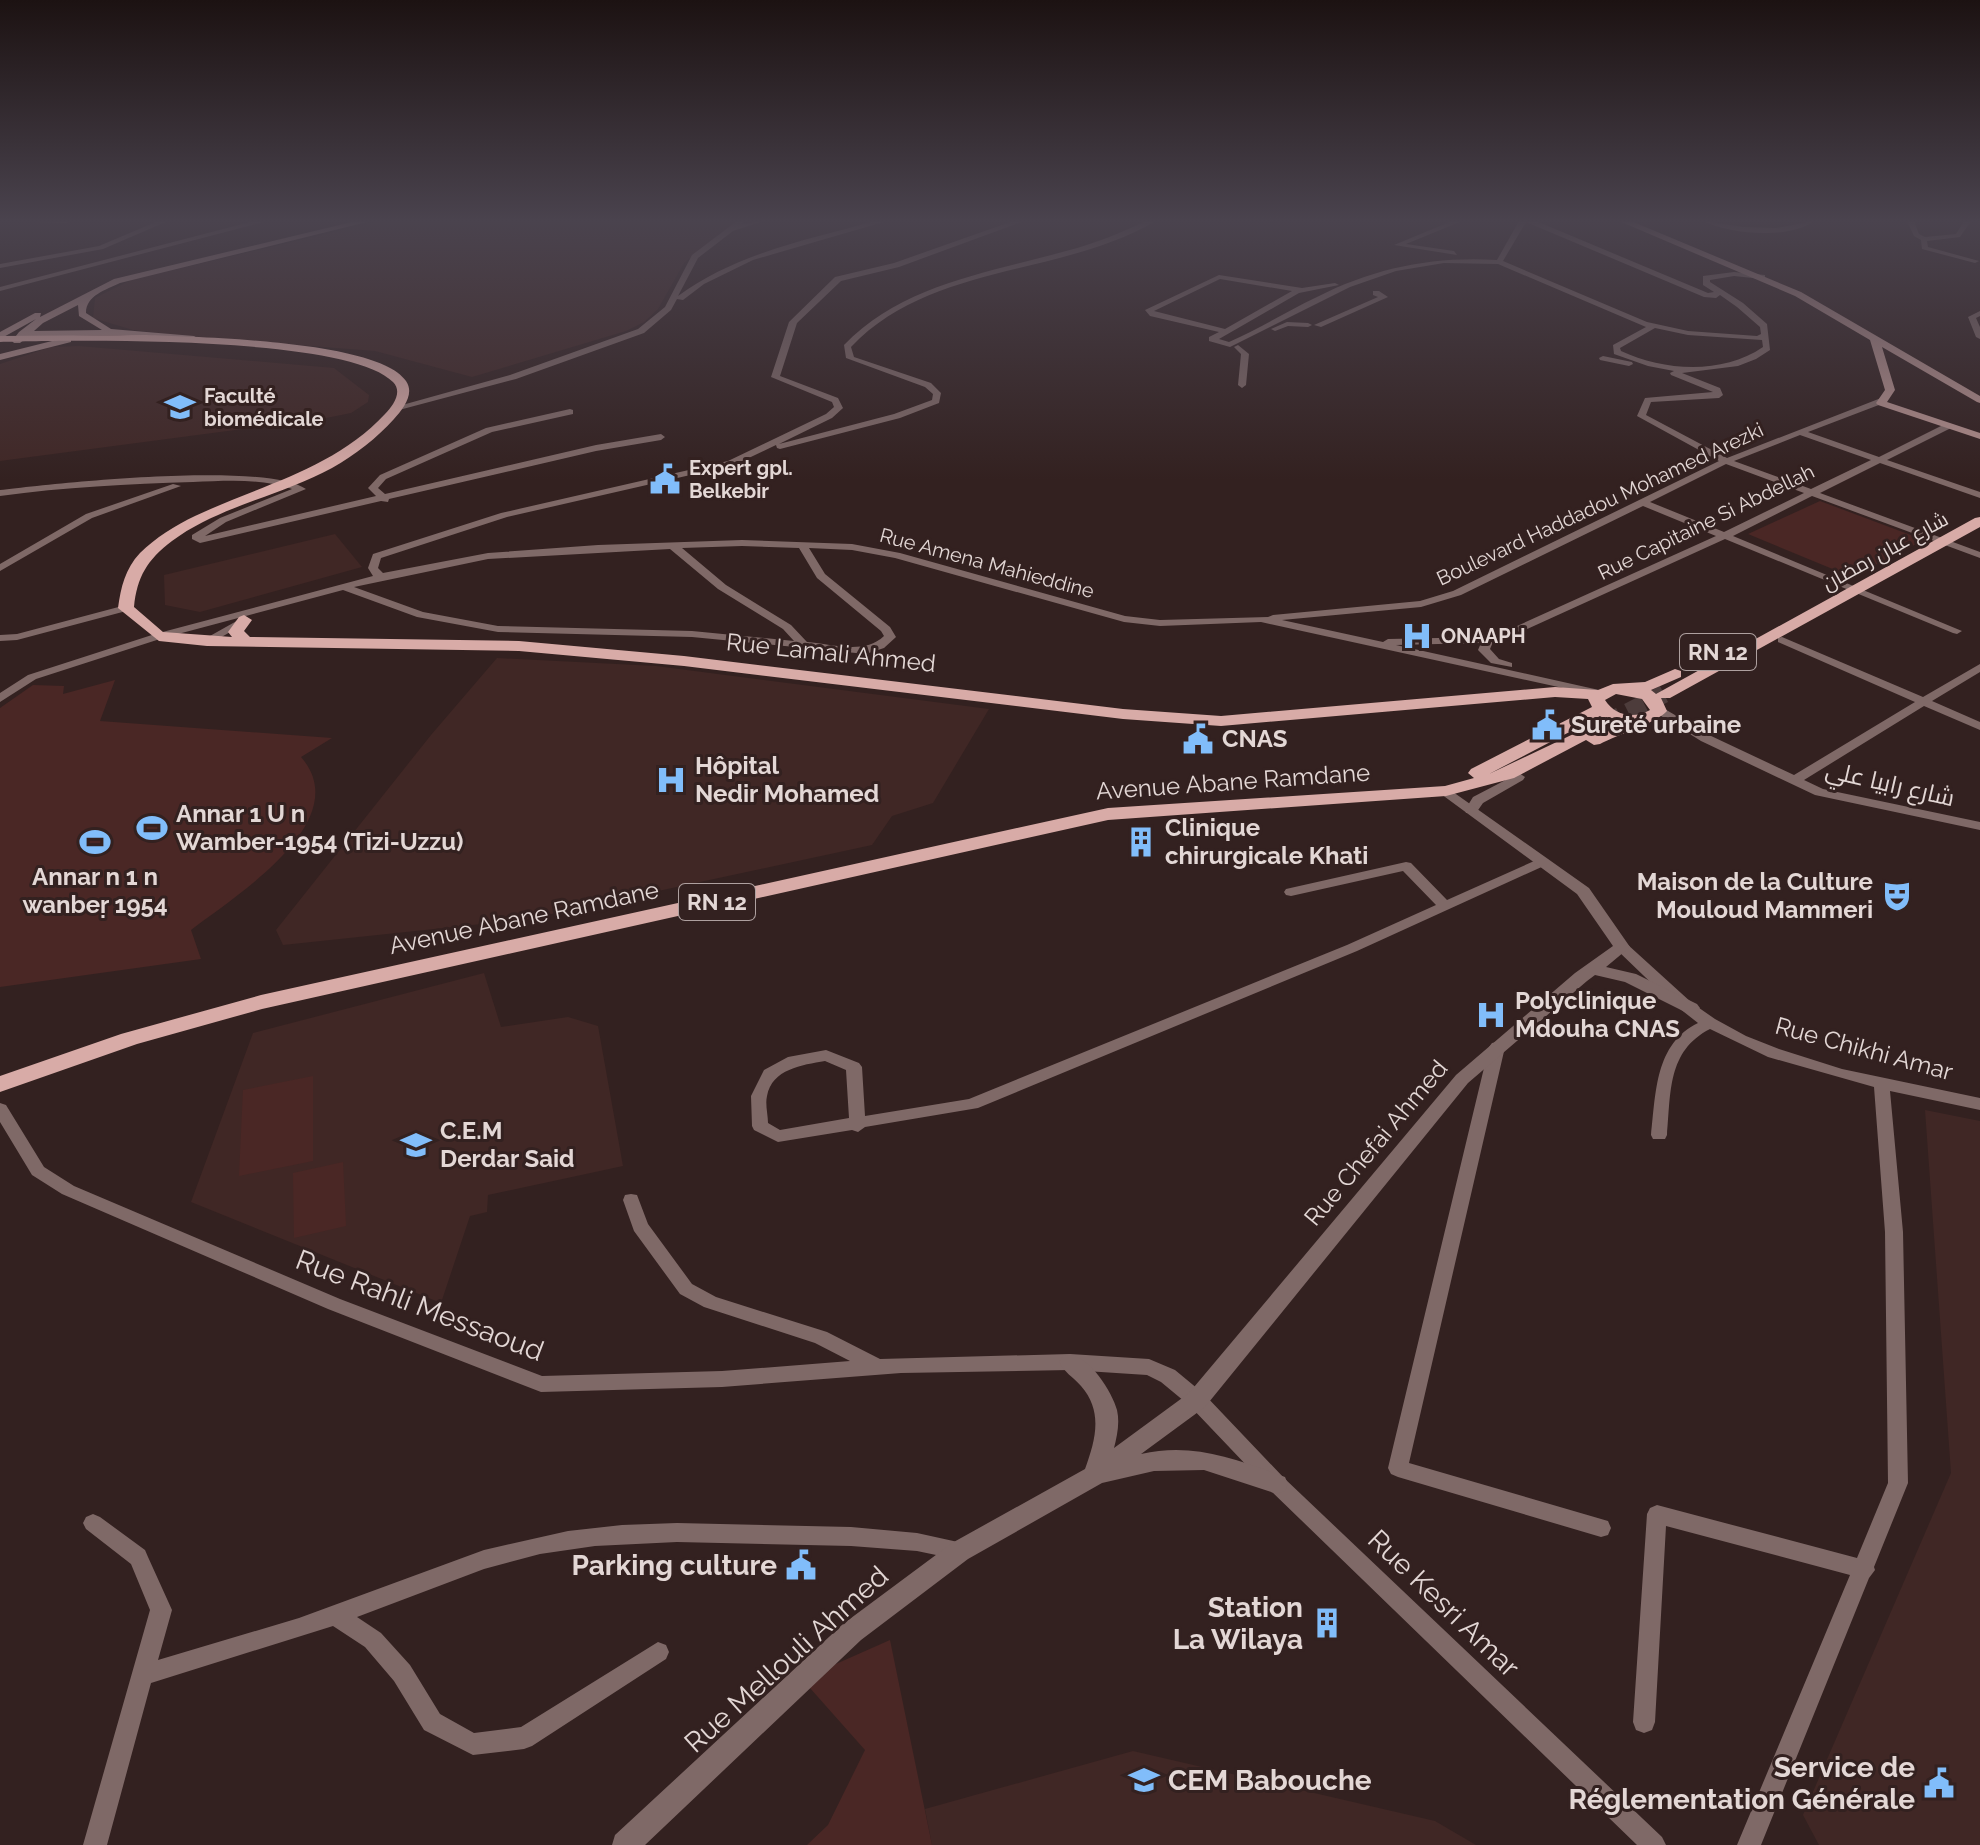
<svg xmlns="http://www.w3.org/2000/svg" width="1980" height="1845" font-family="Raleway,Cairo,sans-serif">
  <rect width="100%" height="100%" fill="#332120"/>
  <!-- built -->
  <g fill="#402725">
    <path d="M381,221H739L684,263L658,309L644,322L626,331L472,377L375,351L203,338L133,330L93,318L95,298L131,280Z"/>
    <path d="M79,346L334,368L369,395L368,402L351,413L326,418L0,461V364L51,347Z"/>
    <path d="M335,534L362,567L200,612L165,605L164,575Z"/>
    <path d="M497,658L656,666L989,709L933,803L892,816L872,845L528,919L283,945L276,930L431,735Z"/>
    <path d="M484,973L501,1027L568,1017L598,1026L623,1166L488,1195L487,1212L470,1216L441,1303L191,1202L253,1033Z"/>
    <path d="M1925,1110L1980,1121V1845H1819L1803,1815L1951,1473Z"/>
    <path d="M1133,1751L1435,1821L1476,1845H932L925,1809Z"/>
  </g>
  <!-- green -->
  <g fill="#4a2725">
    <path d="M1820,501L1924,540L1852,577L1748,534Z"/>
    <path d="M115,680L100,721L332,738L301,757C357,821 234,897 191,930L201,959L0,987V708L33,685L64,686L63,694Z"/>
    <path d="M313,1076V1161L239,1176L243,1090Z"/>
    <path d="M343,1162L346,1226L294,1238L293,1173Z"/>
    <path d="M890,1640L932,1845H807L828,1825L865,1750L802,1679Z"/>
  </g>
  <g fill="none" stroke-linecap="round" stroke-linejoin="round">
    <!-- primary-tunnel -->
    <path stroke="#4d3c3b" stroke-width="18" stroke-dasharray="18 9" stroke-linecap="butt" d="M1604,724L1664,694"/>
    <!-- minor -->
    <g fill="#7f6967" fill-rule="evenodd">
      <path d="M0,221H70L67,223Z"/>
      <path d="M158,221H168L103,249L0,268V264L99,246Z"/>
      <path d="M254,221H267L0,291V287Z"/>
      <path d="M737,221H745L742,224L763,221L733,231L698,258L678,296C737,253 806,240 875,221H887L753,260L704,284L683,300L677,299L671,310L644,333L516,379L399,410L395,407L510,375L638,329L665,307L692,255Z"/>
      <path d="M1013,221H1024L899,267L841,281L797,323L780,376L838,398L843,408L832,418L779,444L894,414L932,400L933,394L925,387L846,358L844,345C903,284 988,273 1066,251C1094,244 1120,233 1146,221H1156C1060,277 931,263 851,347L854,357L931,383L941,393L939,403L900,418L780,449L777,448L776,445L734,465L507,517L381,558L378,568L383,573L488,553L598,545L742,540L852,544L900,553L1125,616L1160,620L1268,617L1273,615L1420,601L1453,591L1719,461L1637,416L1645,398L1713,392L1671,375L1670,373L1674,371L1648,366L1614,354L1613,345L1646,327L1498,264L1444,263L1396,271L1350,287L1230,347L1209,341V337L1219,332L1150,316L1145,310L1219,275L1302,288L1335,283L1339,285L1299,293L1219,339L1229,342C1259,329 1287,311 1317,297C1374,268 1433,256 1497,260L1519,221H1536L1708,293L1714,292L1703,285V276L1734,272L1765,275V279H1762L1734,276L1710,280V282L1743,303L1767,324L1770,350L1756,359L1738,366L1682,373L1720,388L1723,395L1719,398L1651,402L1646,415L1727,458L1881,398L1885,401L1884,403L1808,432L1879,457L1945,424H1951V428L1887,460L1980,492V498L1880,463L1820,493L1980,552V558L1812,496L1733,536L1962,631L1957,634L1953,633L1725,539L1525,630L1493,642L1490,649L1499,659L1512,663V667L1491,663L1478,650L1481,643L1396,645L1599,690L1601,692L1595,695L1261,622L1160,626L1124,622L895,558L852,550L809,548L825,574L890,627L896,637L884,648L866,654L692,637L498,632L417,617L343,590L163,638L36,679L0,702V693L28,675L155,634L373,576L368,568L373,554L501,513L728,461L826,414L834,407L832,402L771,377L789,322L835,277L894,263ZM1526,222L1704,297L1716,298L1720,295L1737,307L1760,327L1761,334L1757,336L1688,331L1647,322L1503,261ZM1220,279L1292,291L1225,329L1154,311ZM1655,328L1688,335L1762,340L1763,347C1722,375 1664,371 1621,351L1620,348ZM1800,435L1871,460L1811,489L1734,461ZM1726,464L1804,493L1724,532L1650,502ZM1643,506L1716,536L1517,626L1487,637L1388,639L1383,642L1282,620L1421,607L1461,595ZM742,546L799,548L817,578L881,631L884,636C864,655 833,644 807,642L791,625L726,585L682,548ZM670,549L718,589L783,629L794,641L692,631L498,626L423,612L354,587L488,559Z"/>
      <path d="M1452,221H1462L1406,244L1454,251L1457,255L1394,245Z"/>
      <path d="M1703,221L1744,227L1776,228L1814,221C1788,240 1730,234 1703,221Z"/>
      <path d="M1907,221H1914L1919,234L1925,237L1956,234L1964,221H1971L1960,237L1927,241L1928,247L1979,261L1975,263L1922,249L1921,240L1914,236Z"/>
      <path d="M1373,291H1379L1388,297L1321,327L1314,325L1378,297L1373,295Z"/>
      <path d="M1980,311V316L1976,318L1980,327V339L1976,337L1968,317Z"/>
      <path d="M1287,322L1308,323L1312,325L1308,327L1288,326L1275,331L1271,329Z"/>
      <path d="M1238,345L1249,354L1246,385L1242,388L1238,385L1241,354L1234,347Z"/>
      <path d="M1603,356L1632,362L1633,364L1629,366L1600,360L1599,358Z"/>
      <path d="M570,409L573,410V414L492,432L386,479L378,488L385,494L596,445L661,434L665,437L661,440L596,451L389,499L388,502L381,501L200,543L192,539V535L220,518L292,489C262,478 225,481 193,482C129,484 64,487 0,496V490C57,483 264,461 306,489L226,522L205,536L376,496L368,488L380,475L486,428Z"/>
      <path d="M173,484L181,486L92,518L0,571V564L86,514Z"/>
      <path d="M126,605L130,606V610L17,640L0,641V635L17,634Z"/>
      <path d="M242,618L246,619V623L211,643H203L201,641Z"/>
      <path d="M1782,637L1923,697L1980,664V672L1932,701L1980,722V730L1924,706L1804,780L1823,789L1980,822V830L1815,795L1701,741L1653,711L1655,708H1663L1709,735L1794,775L1915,702L1778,642V638Z"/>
      <path d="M1519,773L1525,777L1523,780L1483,803L1476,813H1466L1465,810L1473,797Z"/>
      <path d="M1541,858L1548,862L1546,865L1357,951L978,1108L865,1127L858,1132L852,1130L778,1142L754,1130L752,1126L751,1096L764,1070L788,1057L826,1050L859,1063L862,1067L865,1116L969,1099L1347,945L1436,905L1403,871L1291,896L1286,895L1284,892L1286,889L1406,862L1411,863L1447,900ZM825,1061L846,1070L849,1118L780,1130L768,1123C768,1115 765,1104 767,1096C772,1069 802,1065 825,1061Z"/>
      <path d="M1622,942L1627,944L1692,1003L1715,1019L1746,1036L1779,1049L1842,1069L1980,1098V1110L1890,1091L1903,1232L1908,1483L1874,1567L1875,1570L1869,1578L1761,1845H1737L1850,1575L1666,1526L1655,1722L1652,1730L1644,1733L1636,1730L1633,1722L1647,1514L1650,1508L1657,1505L1857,1558L1888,1483L1885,1232L1874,1087L1768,1057L1710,1029C1667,1051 1671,1093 1667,1135L1665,1139H1653L1651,1135C1656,1092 1655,1044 1698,1023L1670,1001L1617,950L1615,947Z"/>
      <path d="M1497,1042L1502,1043L1505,1047L1409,1463L1608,1521L1611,1528L1608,1535L1601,1537L1398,1477L1391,1474L1388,1468L1489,1047L1492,1043Z"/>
      <path d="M0,1103L6,1105L44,1167L74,1186L340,1299L542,1376L722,1371L850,1361L815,1343L704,1307L680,1294L634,1231L623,1200L625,1195L631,1194L637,1195L648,1224L692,1284L716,1297L827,1332L880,1359L1070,1354L1149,1359L1175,1370L1204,1394L1284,1478L1662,1837L1666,1845H1637L1270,1490L1190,1406L1161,1382L1147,1375L1070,1370L901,1373L722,1387L541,1392L328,1309L62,1194L32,1175L0,1122Z"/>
      <path d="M93,1514L100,1517L145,1550L148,1557L172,1610L158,1660L299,1618L484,1550L568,1531L622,1525L677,1523L851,1527L917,1533L967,1544L970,1551L967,1558L960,1560L917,1551L851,1546L677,1542L595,1546L540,1554L484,1569L357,1617L381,1633L410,1665L440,1714L474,1733L521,1727L658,1642L666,1645L669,1652L666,1659L532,1746L524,1749L473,1755L424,1730L394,1681L365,1647L333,1626L151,1683L107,1845H83L150,1610L131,1564L86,1529L83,1523L86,1517Z"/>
    </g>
    <!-- tertiary -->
    <path fill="#7f6967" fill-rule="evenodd" d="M1446,787L1589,888L1630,947L1606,967L1636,974L1697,1004L1700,1008L1697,1012H1685L1625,982L1595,975L1587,981L1468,1083L1205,1407L1141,1454C1193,1442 1236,1459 1285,1477L1288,1484L1285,1491L1277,1494L1204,1470L1154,1471L1102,1483L968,1559L861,1640L645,1845H612L615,1835L843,1624L952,1543L1085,1469C1096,1439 1103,1411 1081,1386C1073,1377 1064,1372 1059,1362L1063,1356C1085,1348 1112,1391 1117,1410C1120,1423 1117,1436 1114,1448L1189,1393L1456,1075L1575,973L1613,946L1577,894L1441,794L1439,791Z"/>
    <!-- secondary -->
    <g fill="#b18e8b" fill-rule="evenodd">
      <path d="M356,221H371L120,283C106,290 86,295 86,313L111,329L194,336L199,339L197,341L120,335L27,337L20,343H14L12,341L19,332L36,319L0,339V332L35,313H41L40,317L114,279ZM78,305L79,316L102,330L34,331L43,323Z"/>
      <path d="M1619,221H1631L1801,292L1980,396V403L1977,402L1882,347L1895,390L1887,402L1980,433V439L1878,405L1876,403L1885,390L1870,340L1795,296Z"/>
      <path d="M68,337L71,338V342L0,360V354Z"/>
    </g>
    <!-- primary -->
    <path fill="#d8aba7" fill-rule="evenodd" d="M146,335C196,337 379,340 406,381C415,394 403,409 394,419C377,438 355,455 332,468C281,496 219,506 172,541C147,560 137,577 134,607L163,632L232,637L228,632L239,617L244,615L252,620L244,631L250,637L519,641L684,656L1123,709L1221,716L1555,687L1598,690L1613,684L1645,682L1675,669L1681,671V677L1651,690L1656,694L1975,518L1980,517V527L1670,698H1661L1667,711C1658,722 1617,735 1600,744L1594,745L1586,740L1514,778L1446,796L1108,820L262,1009L137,1044L0,1092V1076L121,1034L261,995L1108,808L1445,786L1474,778L1468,773L1471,769L1592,707L1588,699L1555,697L1221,726L1123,719L684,666L519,651L207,646L159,641L118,608C121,587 125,569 140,553C155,538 176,525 195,516C261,485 334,469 385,414C393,406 403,392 393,382C348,335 71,340 0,342V336ZM1616,694L1642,699L1650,710C1634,719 1615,716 1605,700ZM1600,716L1605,719L1489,774Z"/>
  </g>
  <!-- sky -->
  <linearGradient id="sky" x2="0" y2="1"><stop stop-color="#1c1212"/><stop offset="0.46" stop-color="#4a434e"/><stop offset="1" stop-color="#4a434e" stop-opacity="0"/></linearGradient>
  <rect width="1980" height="480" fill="url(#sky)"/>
  <!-- icons -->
  <defs>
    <g id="university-bare" transform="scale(2.4)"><path d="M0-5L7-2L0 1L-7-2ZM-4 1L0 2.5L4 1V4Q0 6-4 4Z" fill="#81bdfa" stroke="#332120" stroke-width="2.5" paint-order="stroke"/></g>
    <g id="civic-bare" transform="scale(2.4)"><path d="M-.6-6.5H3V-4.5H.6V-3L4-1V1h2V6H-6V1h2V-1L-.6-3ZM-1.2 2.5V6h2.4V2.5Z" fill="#81bdfa" stroke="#332120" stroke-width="2.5" paint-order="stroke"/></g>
    <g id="hospital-bare" transform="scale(2.4)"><path d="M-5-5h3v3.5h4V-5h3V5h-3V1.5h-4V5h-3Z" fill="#81bdfa" stroke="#332120" stroke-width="2.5" paint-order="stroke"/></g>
    <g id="stadium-bare" transform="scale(2.4)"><path d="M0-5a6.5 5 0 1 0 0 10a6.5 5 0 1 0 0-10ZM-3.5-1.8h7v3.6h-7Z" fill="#81bdfa" stroke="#332120" stroke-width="2.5" paint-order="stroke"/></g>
    <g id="building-bare" transform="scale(2.4)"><path d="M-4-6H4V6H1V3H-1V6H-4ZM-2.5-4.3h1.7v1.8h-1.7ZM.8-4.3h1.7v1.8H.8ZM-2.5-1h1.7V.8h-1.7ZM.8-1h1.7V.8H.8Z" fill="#81bdfa" stroke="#332120" stroke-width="2.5" paint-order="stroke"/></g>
    <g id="theatre-bare" transform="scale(2.4)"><path d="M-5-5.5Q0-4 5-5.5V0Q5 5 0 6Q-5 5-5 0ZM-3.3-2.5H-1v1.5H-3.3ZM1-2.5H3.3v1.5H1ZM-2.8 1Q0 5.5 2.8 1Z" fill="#81bdfa" stroke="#332120" stroke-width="2.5" paint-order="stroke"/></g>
    <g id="school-bare" transform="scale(2.4)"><path d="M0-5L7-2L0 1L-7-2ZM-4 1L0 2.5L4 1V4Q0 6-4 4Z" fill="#81bdfa" stroke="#332120" stroke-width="2.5" paint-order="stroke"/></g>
  </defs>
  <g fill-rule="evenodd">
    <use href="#university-bare" x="180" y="407"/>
    <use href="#civic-bare" x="665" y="479"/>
    <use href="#hospital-bare" x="1417" y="636"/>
    <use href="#civic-bare" x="1547" y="725"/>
    <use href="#civic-bare" x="1198" y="739"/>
    <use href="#hospital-bare" x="671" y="780"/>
    <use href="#stadium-bare" x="152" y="828"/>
    <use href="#stadium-bare" x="95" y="842"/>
    <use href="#building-bare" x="1141" y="842"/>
    <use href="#theatre-bare" x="1897" y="896"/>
    <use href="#hospital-bare" x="1491" y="1015"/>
    <use href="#school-bare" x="416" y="1145"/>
    <use href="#civic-bare" x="801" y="1565"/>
    <use href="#building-bare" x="1327" y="1623"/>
    <use href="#school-bare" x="1144" y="1780"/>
    <use href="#civic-bare" x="1939" y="1783"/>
  </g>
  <g text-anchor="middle" stroke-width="6" stroke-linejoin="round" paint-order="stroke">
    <!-- far-poi labels -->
    <g font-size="20" font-weight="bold" fill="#e3d7d5" stroke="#332120" text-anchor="start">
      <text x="204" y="403">Faculté<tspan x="204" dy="23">biomédicale</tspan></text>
      <text x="689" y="475">Expert gpl.<tspan x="689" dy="23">Belkebir</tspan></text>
      <text x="1441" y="643">ONAAPH</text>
    </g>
    <!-- far-street labels -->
    <g font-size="20" fill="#e3d7d5" stroke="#332120">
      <text transform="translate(1600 504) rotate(-25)" y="7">Boulevard Haddadou Mohamed Arezki</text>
      <text transform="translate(1706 522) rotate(-26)" y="7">Rue Capitaine Si Abdellah</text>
      <text transform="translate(1885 551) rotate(-29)" y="7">شارع عبان رمضان</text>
      <text transform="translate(987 563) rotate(15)" y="7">Rue Amena Mahieddine</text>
    </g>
    <!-- shield labels -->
    <g fill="#332120" stroke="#aea09f" stroke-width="2">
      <rect x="1680" y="634" width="76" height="36" rx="6"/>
      <rect x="679" y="884" width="76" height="36" rx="6"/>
    </g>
    <g font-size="22" font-weight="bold" fill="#e3d7d5">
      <text x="1718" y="660">RN 12</text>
      <text x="717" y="910">RN 12</text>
    </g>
    <!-- street labels -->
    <g font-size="24" fill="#e3d7d5" stroke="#332120">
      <text transform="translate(831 653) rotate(6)" y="8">Rue Lamali Ahmed</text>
      <text transform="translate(1233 782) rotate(-4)" y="8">Avenue Abane Ramdane</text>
      <text transform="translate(1890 784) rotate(13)" y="8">شارع رابيا علي</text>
      <text transform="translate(524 918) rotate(-12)" y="8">Avenue Abane Ramdane</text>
      <text transform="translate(1864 1049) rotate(15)" y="8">Rue Chikhi Amar</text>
      <text transform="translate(1376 1143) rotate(-50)" y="8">Rue Chefai Ahmed</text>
    </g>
    <!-- poi labels -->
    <g font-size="24" font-weight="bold" fill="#e3d7d5" stroke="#332120" text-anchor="start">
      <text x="1571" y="733">Sureté urbaine</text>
      <text x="1222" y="747">CNAS</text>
      <text x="695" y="774">Hôpital<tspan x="695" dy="28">Nedir Mohamed</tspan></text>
      <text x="176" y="822">Annar 1 U n<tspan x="176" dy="28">Wamber-1954 (Tizi-Uzzu)</tspan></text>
      <text x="1165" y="836">Clinique<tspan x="1165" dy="28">chirurgicale Khati</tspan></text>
      <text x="95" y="885" text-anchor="middle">Annar n 1 n<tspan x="95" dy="28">wanbeṛ 1954</tspan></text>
      <text x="1873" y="890" text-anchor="end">Maison de la Culture<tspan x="1873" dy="28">Mouloud Mammeri</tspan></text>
      <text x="1515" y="1009">Polyclinique<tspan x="1515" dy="28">Mdouha CNAS</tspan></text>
      <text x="440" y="1139">C.E.M<tspan x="440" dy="28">Derdar Said</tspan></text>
    </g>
    <!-- near-street labels -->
    <g font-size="28" fill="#e3d7d5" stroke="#332120">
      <text transform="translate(420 1305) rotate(21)" y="10">Rue Rahli Messaoud</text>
      <text transform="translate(1444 1603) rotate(44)" y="10">Rue Kesri Amar</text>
      <text transform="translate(786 1659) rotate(-42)" y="10">Rue Mellouli Ahmed</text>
    </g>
    <!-- near-poi labels -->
    <g font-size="28" font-weight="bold" fill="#e3d7d5" stroke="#332120" text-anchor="end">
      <text x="777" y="1575">Parking culture</text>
      <text x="1303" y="1617">Station<tspan x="1303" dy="32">La Wilaya</tspan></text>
      <text x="1915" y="1777">Service de<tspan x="1915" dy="32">Réglementation Générale</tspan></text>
      <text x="1168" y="1790" text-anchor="start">CEM Babouche</text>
    </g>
  </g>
</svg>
